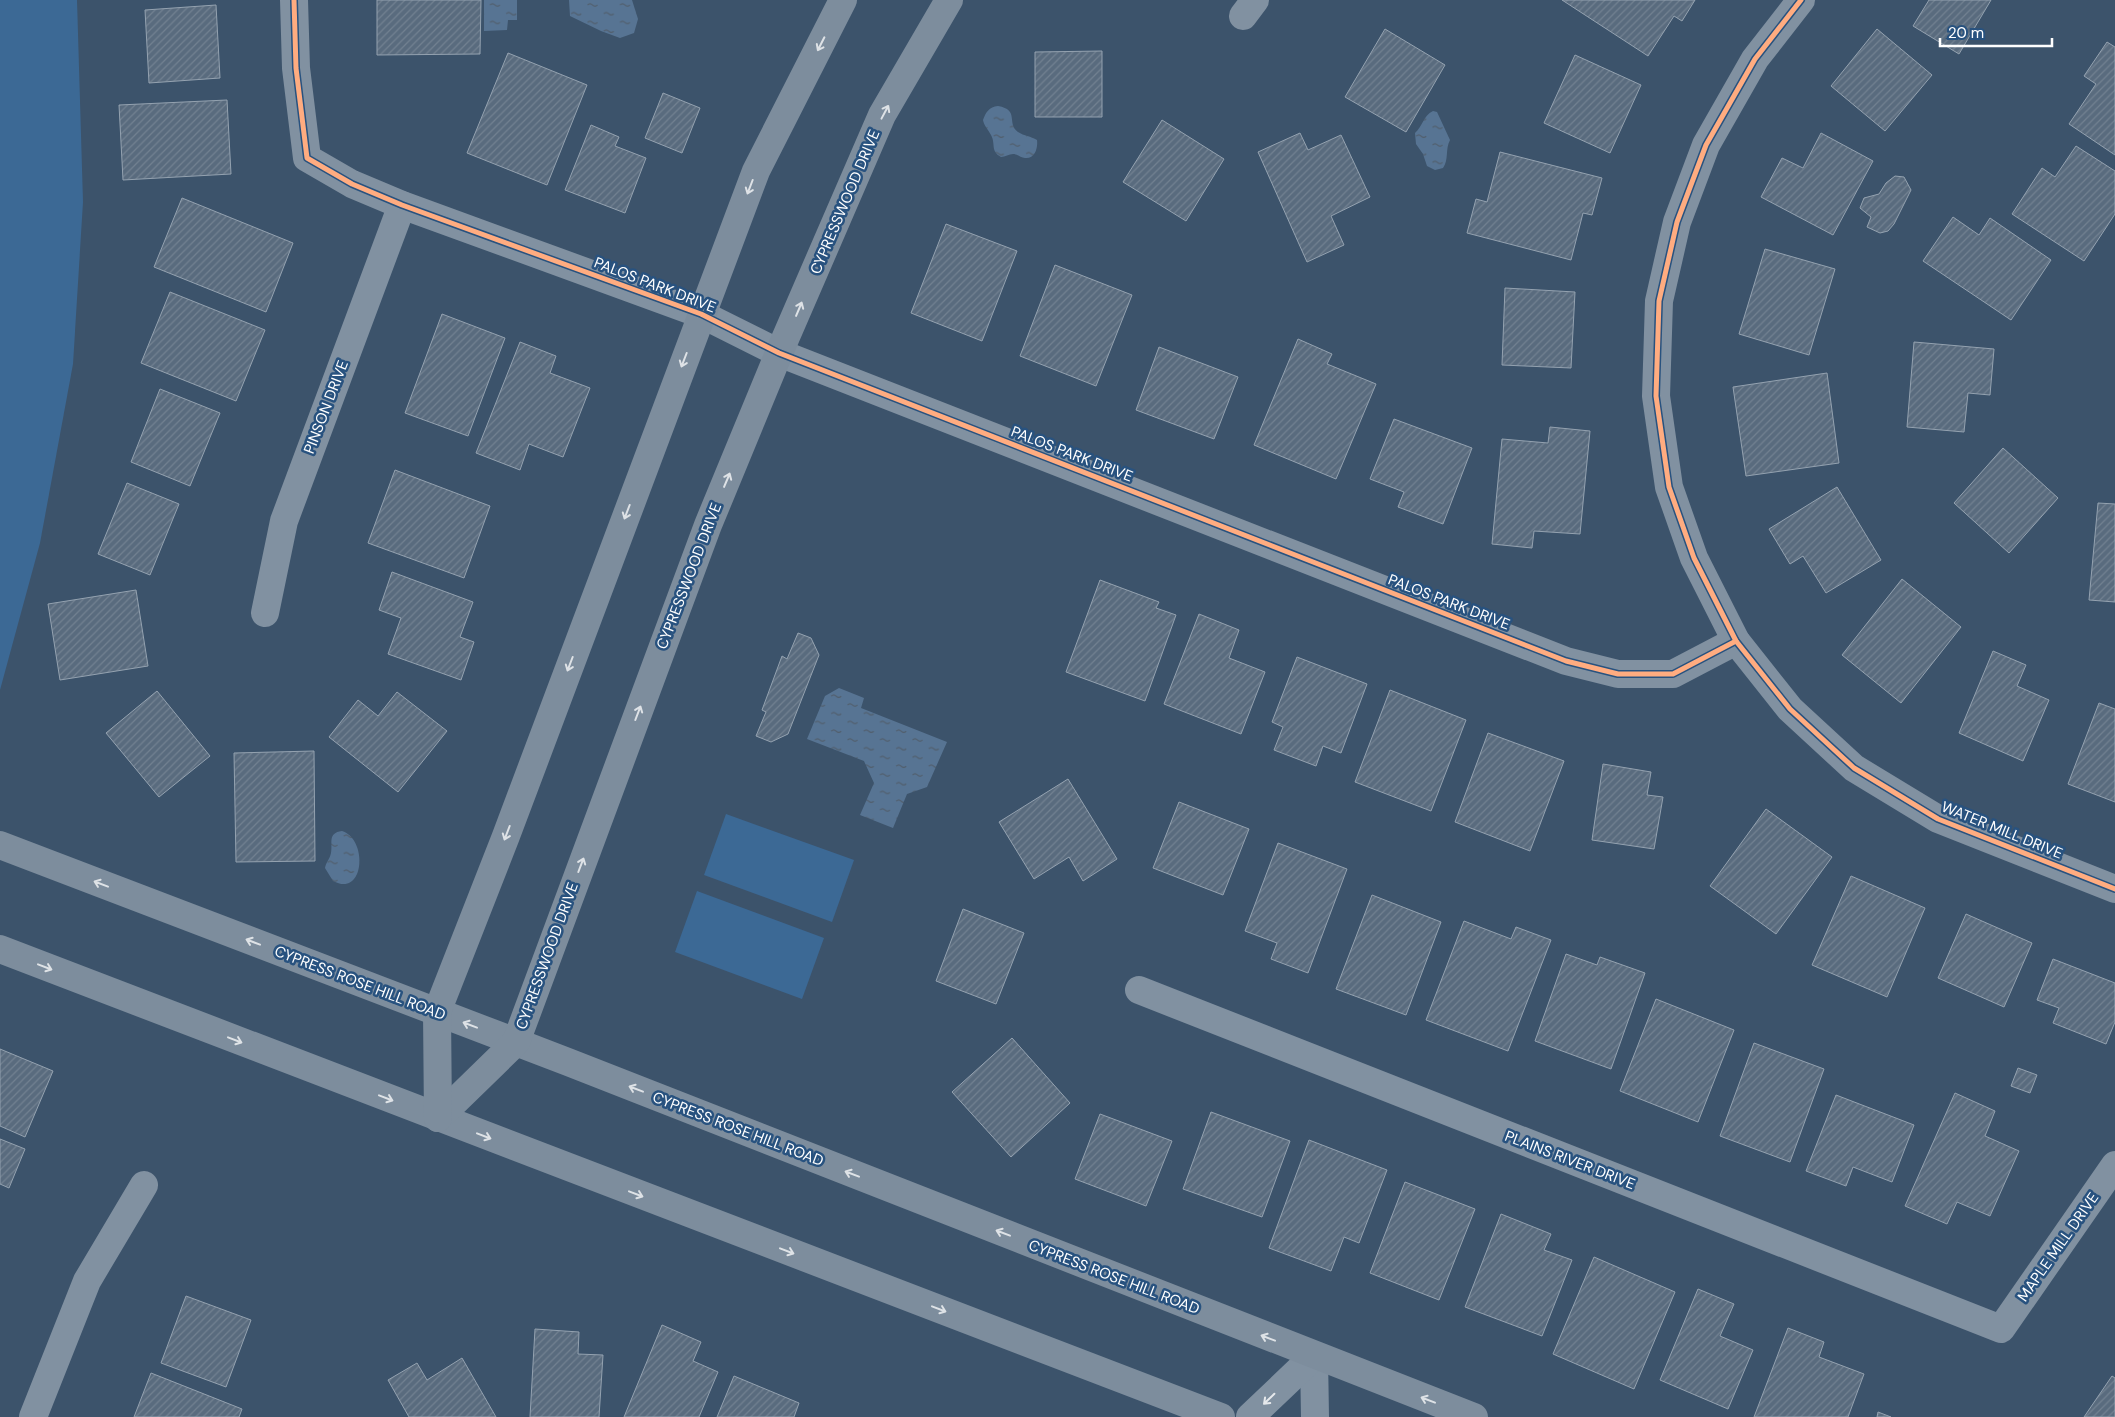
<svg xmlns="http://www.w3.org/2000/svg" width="2115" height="1417" font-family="'DM Sans',sans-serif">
  <defs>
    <pattern id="water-ripples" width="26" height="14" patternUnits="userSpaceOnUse" patternTransform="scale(1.25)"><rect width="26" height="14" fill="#577493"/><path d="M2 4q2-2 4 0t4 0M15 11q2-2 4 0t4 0" fill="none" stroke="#515e6c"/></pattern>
    <pattern id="building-hatch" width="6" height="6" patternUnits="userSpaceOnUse" patternTransform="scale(1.25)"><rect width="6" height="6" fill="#596b7e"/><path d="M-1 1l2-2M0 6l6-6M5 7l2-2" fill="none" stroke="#728191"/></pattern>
  </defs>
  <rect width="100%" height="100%" fill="#3c536b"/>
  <!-- green -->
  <g fill="#3c6995">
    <path d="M0,0H77L83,202L73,364L40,543L0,690Z"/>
    <path d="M726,814L854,860L832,922L704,875Z"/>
    <path d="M697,891L824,938L802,999L675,952Z"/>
  </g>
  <!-- water -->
  <g fill="url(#water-ripples)">
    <path d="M484,0H517V20H508L507,30L484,31Z"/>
    <path d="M569,0H632L638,19L634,33L620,38L601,31L570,16Z"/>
    <path d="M998,106C1020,110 1006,123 1018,132C1024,136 1031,136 1037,140C1038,148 1035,159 1025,158C1021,158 1018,154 1013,154C1009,154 1005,157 1001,157C990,151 996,144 991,135C988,129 984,126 983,120C986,112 989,107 998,106Z"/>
    <path d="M1433,111L1437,112L1450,140C1445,149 1449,160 1443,168L1435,170L1427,166L1423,154L1416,144L1415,133C1423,126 1423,116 1433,111Z"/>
    <path d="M839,688L864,698L861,708L947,742L927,787L907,794L893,828L860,815L874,783L864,761L807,739L825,696Z"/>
    <path d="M342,831C368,839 365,898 333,881L325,868C326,862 330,859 331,853C333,843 327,833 342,831Z"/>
  </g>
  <!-- building -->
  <g fill="url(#building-hatch)" stroke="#94a2b0">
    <path d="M377,0H481L480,54L377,55Z"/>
    <path d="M1562,0H1695L1682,21L1674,16L1648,56Z"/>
    <path d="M1929,0H1991L1959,54L1913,26Z"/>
    <path d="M216,5L220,78L149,83L145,10Z"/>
    <path d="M1385,29L1445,65L1406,132L1345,97Z"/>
    <path d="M1877,29L1932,75L1885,131L1831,86Z"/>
    <path d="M2107,42L2115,47V155L2069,124L2096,84L2084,76Z"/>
    <path d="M1102,51V117H1035V52Z"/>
    <path d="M508,53L587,85L547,185L467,153Z"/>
    <path d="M1575,55L1641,85L1610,153L1544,123Z"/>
    <path d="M663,93L700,108L682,153L645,138Z"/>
    <path d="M227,100L231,174L123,180L119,105Z"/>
    <path d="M1162,120L1224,159L1186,221L1123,182Z"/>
    <path d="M591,125L619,137L615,146L646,158L625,213L565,190Z"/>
    <path d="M1300,133L1308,150L1341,135L1370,197L1331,216L1344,245L1307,262L1258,152Z"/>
    <path d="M1821,133L1873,161L1833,235L1761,197L1782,158L1803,168Z"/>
    <path d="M2076,146L2115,171V214L2084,261L2012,214L2042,168L2055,177Z"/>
    <path d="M1500,152L1602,178L1592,215L1583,213L1571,260L1467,233L1476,199L1487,202Z"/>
    <path d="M1895,176L1904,177L1911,190L1894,224L1888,231L1880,233L1867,227L1871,217L1860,208L1864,198L1879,194L1886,183Z"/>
    <path d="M182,198L293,243L266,312L154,267Z"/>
    <path d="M1953,217L1979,235L1990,218L2051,260L2011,320L1923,261Z"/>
    <path d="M946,224L1017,251L982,341L911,313Z"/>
    <path d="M1765,249L1835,269L1809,355L1739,334Z"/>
    <path d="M1055,265L1132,295L1096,386L1020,356Z"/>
    <path d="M1505,288L1575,292L1571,368L1502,365Z"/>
    <path d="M170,292L265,330L236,401L141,363Z"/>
    <path d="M442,314L505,338L468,436L405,413Z"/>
    <path d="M1298,339L1332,354L1327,364L1376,384L1336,479L1254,445Z"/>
    <path d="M520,342L556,356L550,373L590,388L563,457L529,444L520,470L476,453Z"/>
    <path d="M1914,342L1994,349L1990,395L1968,393L1964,432L1907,427Z"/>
    <path d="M1159,347L1238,377L1214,439L1136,410Z"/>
    <path d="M1827,373L1839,463L1746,476L1733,387Z"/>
    <path d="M160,389L220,413L190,486L131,462Z"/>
    <path d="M1394,419L1472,448L1443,524L1398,507L1404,492L1370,479Z"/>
    <path d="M1550,427L1590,431L1580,534L1534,531L1532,548L1492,544L1502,439L1548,443Z"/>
    <path d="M2003,448L2058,498L2009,553L1954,503Z"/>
    <path d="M395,470L490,506L464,578L368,543Z"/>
    <path d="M127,483L179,504L150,575L98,554Z"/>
    <path d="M1837,487L1881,560L1826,593L1803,556L1790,564L1769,529Z"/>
    <path d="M2098,503L2115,504V602L2089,600Z"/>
    <path d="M392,572L473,602L460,637L474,642L461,680L388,654L401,618L379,610Z"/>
    <path d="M1902,579L1961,627L1901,703L1842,655Z"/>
    <path d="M1100,580L1159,602L1156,608L1176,615L1145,701L1066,672Z"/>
    <path d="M136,590L148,666L60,680L48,604Z"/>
    <path d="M1199,614L1239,630L1229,658L1265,672L1241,734L1164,704Z"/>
    <path d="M798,633L811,638L819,655L788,734L771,742L756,736L766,712L762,710L782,656L787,659Z"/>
    <path d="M1993,651L2026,665L2017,686L2049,700L2023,761L1959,733Z"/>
    <path d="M1297,657L1367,684L1341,753L1323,746L1316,766L1274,750L1283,727L1272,722Z"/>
    <path d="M1390,690L1466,720L1431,811L1355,782Z"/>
    <path d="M157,691L210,756L159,797L106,733Z"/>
    <path d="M397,692L447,731L398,792L329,737L358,700L378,716Z"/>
    <path d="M2099,703L2115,709V802L2068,784Z"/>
    <path d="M1488,733L1564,761L1530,851L1455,822Z"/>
    <path d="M314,751L315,861L236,862L234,753Z"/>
    <path d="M1603,764L1651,772L1647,795L1663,797L1654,849L1592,840Z"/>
    <path d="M1068,779L1117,859L1083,881L1069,857L1034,879L999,822Z"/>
    <path d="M1179,802L1249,829L1223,895L1153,868Z"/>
    <path d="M1766,809L1832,857L1776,934L1710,886Z"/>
    <path d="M1278,843L1347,869L1308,973L1271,959L1277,943L1245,931Z"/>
    <path d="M1851,876L1925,908L1887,997L1812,965Z"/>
    <path d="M1372,895L1441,922L1406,1015L1336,989Z"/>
    <path d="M963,909L1024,933L996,1004L936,981Z"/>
    <path d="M1966,914L2032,943L2004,1007L1938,978Z"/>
    <path d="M1464,921L1511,939L1516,927L1551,940L1508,1051L1426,1020Z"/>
    <path d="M1566,954L1597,965L1600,957L1645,973L1611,1069L1535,1041Z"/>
    <path d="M2053,959L2115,983V1022L2106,1044L2053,1023L2059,1008L2037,1000Z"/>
    <path d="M1656,999L1734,1030L1698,1122L1620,1091Z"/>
    <path d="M1012,1038L1070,1103L1011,1157L952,1092Z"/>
    <path d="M1754,1043L1824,1069L1790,1162L1720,1136Z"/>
    <path d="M0,1049L53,1071L25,1137L0,1126Z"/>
    <path d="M2018,1068L2037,1075L2030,1093L2011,1086Z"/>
    <path d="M1955,1093L1995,1111L1985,1136L2019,1151L1990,1216L1957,1202L1947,1224L1905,1206Z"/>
    <path d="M1836,1095L1914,1125L1892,1182L1853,1167L1846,1186L1806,1171Z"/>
    <path d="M1211,1112L1290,1141L1262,1217L1183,1189Z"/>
    <path d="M1100,1114L1172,1141L1146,1206L1075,1179Z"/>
    <path d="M0,1139L25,1149L9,1188L0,1184Z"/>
    <path d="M1309,1140L1387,1170L1359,1243L1344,1237L1331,1271L1269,1248Z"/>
    <path d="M1405,1182L1475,1209L1439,1300L1370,1273Z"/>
    <path d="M1501,1214L1551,1234L1544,1250L1572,1260L1542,1336L1465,1307Z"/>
    <path d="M1594,1257L1675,1292L1634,1389L1553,1354Z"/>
    <path d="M1698,1289L1734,1304L1720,1336L1753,1350L1728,1409L1660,1380Z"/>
    <path d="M186,1296L251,1320L226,1387L161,1363Z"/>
    <path d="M662,1325L701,1342L693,1361L718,1372L699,1417H624Z"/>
    <path d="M1788,1328L1824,1342L1819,1357L1864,1374L1848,1417H1754Z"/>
    <path d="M535,1329L579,1332L578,1354L603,1355L599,1417H530Z"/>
    <path d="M462,1358L496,1417H409L388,1380L417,1363L427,1380Z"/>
    <path d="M151,1373L242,1409L239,1417H134Z"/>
    <path d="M734,1376L799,1403L794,1417H717Z"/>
    <path d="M2112,1376L2115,1378V1417H2084Z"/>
    <path d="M1878,1412L1891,1417H1877Z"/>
  </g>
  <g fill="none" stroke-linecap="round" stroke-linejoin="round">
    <!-- minor -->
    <g stroke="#8191a1" stroke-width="28">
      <path d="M294,0L296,68L307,158L352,184L402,205L701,314L779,353L1566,661L1618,674H1673L1736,641"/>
      <path d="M1801,0L1755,59L1706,145L1677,222L1659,301L1656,396L1669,487L1694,558L1736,641L1790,709L1854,768L1938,819L2115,889"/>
      <path d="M1243,16L1255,0"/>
      <path d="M265,613L284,521L402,205"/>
      <path d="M1139,990L2001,1329L2115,1165"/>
      <path d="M1314,1356L1315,1417"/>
      <path d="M33,1417L87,1281L144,1185"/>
      <path d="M1250,1417L1314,1356"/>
    </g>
    <!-- secondary -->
    <g stroke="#7d8d9d" stroke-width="28">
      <path d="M0,845L568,1062L1474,1417"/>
      <path d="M0,949L1221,1417"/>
      <path d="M438,1118L516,1042L708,525L779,353L882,115L949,0"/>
      <path d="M438,1118L437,1012L506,836L756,171L843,0"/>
    </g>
    <!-- cycleway casing -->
    <g stroke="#28527f" stroke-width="8">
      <g id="cycleway">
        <path d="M294,0L296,68L307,158L352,184L402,205L701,314L779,353L1566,661L1618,674H1673L1736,641"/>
        <path d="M1801,0L1755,59L1706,145L1677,222L1659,301L1656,396L1669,487L1694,558L1736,641L1790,709L1854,768L1938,819L2115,889"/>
      </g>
    </g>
    <!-- cycleway -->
    <use href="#cycleway" stroke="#ffac80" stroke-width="5"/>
  </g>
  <!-- one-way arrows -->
  <defs><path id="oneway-shaft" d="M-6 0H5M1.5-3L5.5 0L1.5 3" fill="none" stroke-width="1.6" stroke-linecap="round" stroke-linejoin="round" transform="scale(1.25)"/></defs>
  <g stroke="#dee2e6">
    <use href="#oneway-shaft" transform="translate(821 44) rotate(117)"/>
    <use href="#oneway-shaft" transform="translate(885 112) rotate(-62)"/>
    <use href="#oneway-shaft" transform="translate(750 187) rotate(111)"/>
    <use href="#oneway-shaft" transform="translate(799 309) rotate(-67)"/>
    <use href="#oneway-shaft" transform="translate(684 360) rotate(111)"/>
    <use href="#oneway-shaft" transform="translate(727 480) rotate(-67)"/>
    <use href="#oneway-shaft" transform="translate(627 512) rotate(111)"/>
    <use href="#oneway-shaft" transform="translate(570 664) rotate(111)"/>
    <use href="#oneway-shaft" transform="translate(638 713) rotate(-69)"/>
    <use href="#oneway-shaft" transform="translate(507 833) rotate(111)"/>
    <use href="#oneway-shaft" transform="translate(581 865) rotate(-69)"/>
    <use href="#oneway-shaft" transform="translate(101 884) rotate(-159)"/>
    <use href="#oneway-shaft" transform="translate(253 942) rotate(-159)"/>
    <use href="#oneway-shaft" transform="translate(45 967) rotate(21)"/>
    <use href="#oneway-shaft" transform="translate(470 1025) rotate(-159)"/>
    <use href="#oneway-shaft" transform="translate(235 1040) rotate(21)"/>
    <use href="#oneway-shaft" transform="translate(636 1089) rotate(-159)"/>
    <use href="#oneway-shaft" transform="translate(386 1098) rotate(21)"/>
    <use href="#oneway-shaft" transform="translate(484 1136) rotate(21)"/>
    <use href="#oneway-shaft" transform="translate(852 1174) rotate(-159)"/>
    <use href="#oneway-shaft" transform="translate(636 1194) rotate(21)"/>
    <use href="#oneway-shaft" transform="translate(1003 1233) rotate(-159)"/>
    <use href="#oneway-shaft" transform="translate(787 1251) rotate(21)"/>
    <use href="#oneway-shaft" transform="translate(939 1309) rotate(21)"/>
    <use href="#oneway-shaft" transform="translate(1268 1338) rotate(-159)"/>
    <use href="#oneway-shaft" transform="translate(1428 1400) rotate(-159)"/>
  </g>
  <use stroke="#e6e9ec" href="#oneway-shaft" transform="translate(1269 1399) rotate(136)"/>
  <g text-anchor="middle" stroke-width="5" stroke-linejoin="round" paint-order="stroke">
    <!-- street labels -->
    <g font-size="15" fill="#fff" stroke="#28527f">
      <text transform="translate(845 202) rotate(-67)" y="5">CYPRESSWOOD DRIVE</text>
      <text transform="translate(655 285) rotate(21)" y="5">PALOS PARK DRIVE</text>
      <text transform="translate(326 407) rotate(-69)" y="5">PINSON DRIVE</text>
      <text transform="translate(1072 454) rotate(21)" y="5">PALOS PARK DRIVE</text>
      <text transform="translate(689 576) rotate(-69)" y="5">CYPRESSWOOD DRIVE</text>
      <text transform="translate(1449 602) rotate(21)" y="5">PALOS PARK DRIVE</text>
      <text transform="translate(2002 830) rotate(22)" y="5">WATER MILL DRIVE</text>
      <text transform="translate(547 956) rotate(-70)" y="5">CYPRESSWOOD DRIVE</text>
      <text transform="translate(360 983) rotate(21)" y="5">CYPRESS ROSE HILL ROAD</text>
      <text transform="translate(738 1129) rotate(21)" y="5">CYPRESS ROSE HILL ROAD</text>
      <text transform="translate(1570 1160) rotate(21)" y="5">PLAINS RIVER DRIVE</text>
      <text transform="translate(2058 1247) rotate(-55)" y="5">MAPLE MILL DRIVE</text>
      <text transform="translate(1114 1277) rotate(21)" y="5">CYPRESS ROSE HILL ROAD</text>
    </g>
  </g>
  <!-- scale -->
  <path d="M1940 38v8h112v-8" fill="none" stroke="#ffffff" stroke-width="2.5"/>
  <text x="1948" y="38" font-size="15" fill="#ffffff" stroke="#28527f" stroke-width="4" paint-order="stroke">20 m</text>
</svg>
